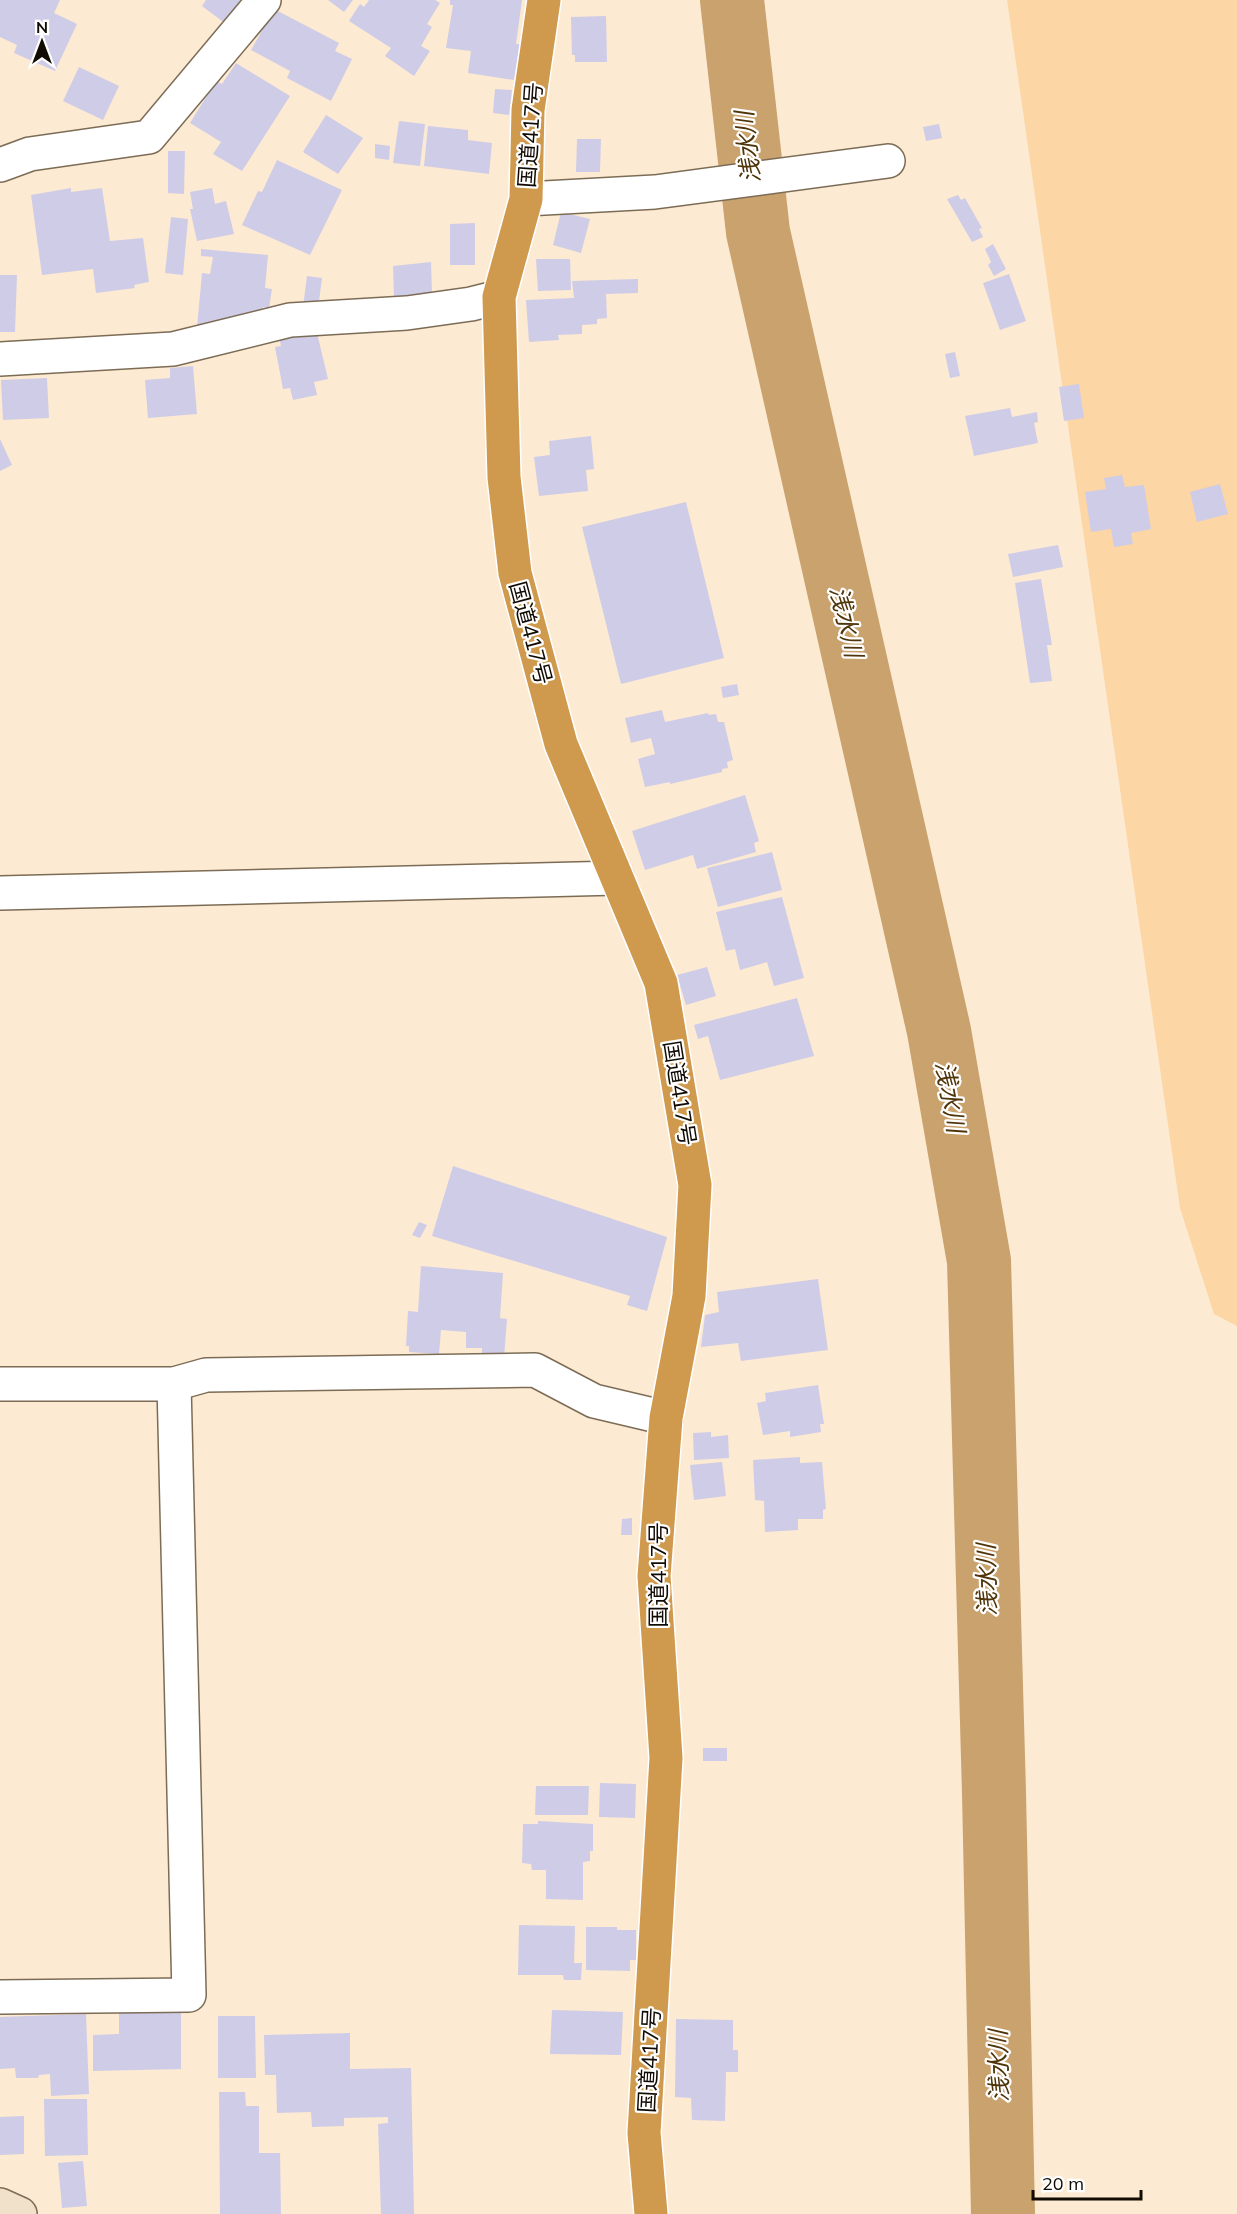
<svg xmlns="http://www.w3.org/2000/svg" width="1237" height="2214" font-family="Mulish,'Noto Sans JP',sans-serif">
  <rect width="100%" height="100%" fill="#fdead2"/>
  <!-- green -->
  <path fill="#fcd6a5" d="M1007,0H1237V1326L1214,1314L1180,1208Z"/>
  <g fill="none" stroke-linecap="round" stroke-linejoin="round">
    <!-- river -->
    <path stroke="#c9a26d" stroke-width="64" d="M732,0L758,232L939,1031L979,1261L994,1793L1003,2214"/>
  </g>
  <!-- building -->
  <g fill="#cfcce7">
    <path d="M0,0H60L54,13L77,24L55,71L14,53L17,45L0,37Z"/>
    <path d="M206,0H244L226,24L202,6Z"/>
    <path d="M328,0H353L344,12Z"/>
    <path d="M369,0H435L440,3L427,24L432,27L421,46L430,51L414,76L385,56L391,48L349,21L360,4L364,7Z"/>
    <path d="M450,0H522L516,44H520L514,80L468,73L471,51L446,48L453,5H450Z"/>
    <path d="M274,9L339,43L335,51L352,59L331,101L287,78L290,71L251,50Z"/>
    <path d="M606,16L607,62H575V55H572L571,17Z"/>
    <path d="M236,63L290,96L242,171L213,154L221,142L190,123L216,81L222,84Z"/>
    <path d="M79,67L119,86L103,120L63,101Z"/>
    <path d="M495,89L512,90L509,115L493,113Z"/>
    <path d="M326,115L363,138L338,174L303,152Z"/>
    <path d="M399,121L425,124L420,166L393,163Z"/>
    <path d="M939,124L942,138L926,141L923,127Z"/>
    <path d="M428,126L468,130V140L492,143L489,174L424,166Z"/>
    <path d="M577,139H601L600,172H576Z"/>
    <path d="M375,144L390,146L389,160L375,158Z"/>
    <path d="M168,151H185L184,194L168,193Z"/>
    <path d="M277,160L342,190L310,255L242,225L258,191L262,192Z"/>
    <path d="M71,188V192L102,188L110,241L143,238L149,282L134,285L135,288L96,293L93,269L42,275L31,195Z"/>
    <path d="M212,188L215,204L226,201L234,234L197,241L190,209H193L190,192Z"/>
    <path d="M958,195L961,200L965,198L982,228L979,229L983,237L972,242L947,199Z"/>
    <path d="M561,212L590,219L581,253L553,245Z"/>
    <path d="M171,217L188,219L183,275L165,273Z"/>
    <path d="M475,223V265H450V224Z"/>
    <path d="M993,244L1006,269L994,276L988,265L991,262L985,249Z"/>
    <path d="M201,249L268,255L265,288L272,289L269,308L263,307L262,319L228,317L226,331L197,328L202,273L210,274L213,257L201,256Z"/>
    <path d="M536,259H570L571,290L538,291Z"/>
    <path d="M431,262L432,294L394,297L393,266Z"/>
    <path d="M1009,274L1026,321L1000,330L983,283Z"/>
    <path d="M0,275H17L15,332H0Z"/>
    <path d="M307,276L322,278L318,309L303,307Z"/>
    <path d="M638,279V293L606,294L607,318L597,319V324L582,325V334L558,335L559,340L529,342L526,300L574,298L572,281Z"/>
    <path d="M316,329L328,379L314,382L317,395L293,400L290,388L283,389L275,347L281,346L279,337Z"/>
    <path d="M955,352L960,376L950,378L945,354Z"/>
    <path d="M193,366L197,414L148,418L145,380L170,378V368Z"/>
    <path d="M47,378L49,418L3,420L1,380Z"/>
    <path d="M1079,384L1084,418L1064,421L1059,387Z"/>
    <path d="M1010,408L1012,417L1037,412L1038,422L1034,423L1038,443L974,456L965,416Z"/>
    <path d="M591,436L594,469L586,470L588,491L539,496L534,457L550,455L549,441Z"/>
    <path d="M0,439L12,465L0,471Z"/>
    <path d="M1122,475L1125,487L1144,485L1151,529L1131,533L1133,544L1114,547L1111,529L1091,532L1085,492L1106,489L1104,478Z"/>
    <path d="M1220,484L1228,514L1197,522L1190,492Z"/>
    <path d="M686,502L724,658L621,684L582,527Z"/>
    <path d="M1058,545L1063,567L1013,577L1008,554Z"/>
    <path d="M1041,579L1052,645H1047L1052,681L1030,683L1015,583Z"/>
    <path d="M737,684L739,695L723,698L721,687Z"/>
    <path d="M662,710L665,722L708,713L709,715L716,714L718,722H724L733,760L727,762L728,768L722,769V772L670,784V782L645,787L638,759L655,754L651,738L631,743L625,718Z"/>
    <path d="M745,795L759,841L754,843L756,852L697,869L693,855L645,870L632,831Z"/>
    <path d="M772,852L782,890L718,907L707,868Z"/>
    <path d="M782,897L804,978L774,986L767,962L740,970L735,949L726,951L716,912Z"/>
    <path d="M707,967L716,996L686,1005L677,975Z"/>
    <path d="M797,998L814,1056L720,1080L708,1036L698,1039L694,1025Z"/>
    <path d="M453,1166L667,1237L647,1311L627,1305L630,1296L432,1236Z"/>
    <path d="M419,1222L427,1225L420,1238L412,1235Z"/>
    <path d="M421,1266L503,1273L500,1318L507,1319L504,1358L482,1356V1348H466V1332L441,1330L439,1354L409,1352V1346H406L408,1311L418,1312Z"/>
    <path d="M818,1279L828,1350L741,1361L738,1343L701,1347L705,1315L719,1312L717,1292Z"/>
    <path d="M818,1385L824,1424H820L821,1432L790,1437V1431L763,1435L757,1403L766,1401L765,1393Z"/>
    <path d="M711,1432V1437L728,1435L729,1458L694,1460L693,1433Z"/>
    <path d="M800,1457V1463L822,1462L826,1509L823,1510V1519H798V1530L765,1532L764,1501L755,1500L753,1460Z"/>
    <path d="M722,1462L726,1496L694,1500L690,1465Z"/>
    <path d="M632,1518V1535H621L622,1519Z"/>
    <rect x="703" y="1748" width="24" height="13"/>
    <path d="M600,1783L636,1784L635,1818L599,1817Z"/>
    <path d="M536,1786H589L588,1815H535Z"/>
    <path d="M538,1821L593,1824V1851H590V1861L583,1862V1900L546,1899V1870H532L531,1864L522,1863L523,1824H538Z"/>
    <path d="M519,1925L575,1926L574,1963H582L581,1980H564L563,1975H518Z"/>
    <path d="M586,1927H617V1930H636V1960H630V1971L586,1970Z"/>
    <path d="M181,2010V2069L93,2071V2035L119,2034V2012Z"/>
    <path d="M552,2010L623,2012L621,2055L550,2054Z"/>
    <path d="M86,2014L89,2094L51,2096L50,2074L39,2075L38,2078H16L15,2068L0,2069V2017Z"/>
    <path d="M218,2016H255L256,2078H218Z"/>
    <path d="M676,2019L733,2020V2050H738V2072H726L725,2121L692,2120L691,2098L675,2097Z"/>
    <path d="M350,2033V2069L411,2068L414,2214H381L378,2124L388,2123V2117L344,2118V2126L312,2127L311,2112L277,2113L276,2075H265L264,2035Z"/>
    <path d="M219,2092H245L246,2106H259V2153H280L281,2214H220Z"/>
    <path d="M44,2099H87L88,2155L45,2156Z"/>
    <path d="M24,2116V2154L0,2155V2117Z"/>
    <path d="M83,2161L87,2206L62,2208L58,2163Z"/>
  </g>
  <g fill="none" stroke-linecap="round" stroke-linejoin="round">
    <!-- street casing -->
    <g stroke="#7c6c56" stroke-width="36">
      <g id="street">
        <path d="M0,165L30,154L149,137L264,0"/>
        <path d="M526,199L655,192L888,161"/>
        <path d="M0,359L173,349L290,320L407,313L471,304L499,297"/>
        <path d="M0,893L617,878"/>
        <path d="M0,1384H174L206,1375L535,1370L594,1401L666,1418"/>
        <path d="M0,1997L189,1995L174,1384"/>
      </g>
    </g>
    <!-- secondary casing -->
    <g stroke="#7c6c56" stroke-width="36">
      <path id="secondary" d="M0,2205L20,2214"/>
    </g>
    <!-- highway casing -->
    <g stroke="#fff" stroke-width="36">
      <path id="highway" d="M544,0L528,110L526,199L499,297L504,477L515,573L561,744L661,983L695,1185L689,1296L666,1418L654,1576L666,1758L644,2133L651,2214"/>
    </g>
    <!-- street -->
    <use href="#street" stroke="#fff" stroke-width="33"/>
    <!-- secondary -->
    <use href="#secondary" stroke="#f1e1ca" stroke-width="33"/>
    <!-- highway -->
    <use href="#highway" stroke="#d09a4e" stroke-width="33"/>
  </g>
  <g text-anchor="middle" stroke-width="4.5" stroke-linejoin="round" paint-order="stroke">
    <!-- street labels -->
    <g font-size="22" fill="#110b04" stroke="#fff">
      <text transform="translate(530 135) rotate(-86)" y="8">国道417号</text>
      <text transform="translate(531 633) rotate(75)" y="8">国道417号</text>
      <text transform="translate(680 1093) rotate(81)" y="8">国道417号</text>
      <text transform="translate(658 1575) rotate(-90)" y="8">国道417号</text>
      <text transform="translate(649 2060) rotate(-87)" y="8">国道417号</text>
    </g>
    <!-- water labels -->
    <g font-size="24" font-style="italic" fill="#51350a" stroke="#fff">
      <text transform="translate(748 147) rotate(-96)" y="8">浅水川</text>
      <text transform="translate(846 622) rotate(77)" y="8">浅水川</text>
      <text transform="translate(950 1097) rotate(80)" y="8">浅水川</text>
      <text transform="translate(987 1580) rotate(-91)" y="8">浅水川</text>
      <text transform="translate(999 2066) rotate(-91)" y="8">浅水川</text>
    </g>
  </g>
  <!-- north arrow -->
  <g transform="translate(42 42)" stroke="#ffffff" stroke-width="4.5" paint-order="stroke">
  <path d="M0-4.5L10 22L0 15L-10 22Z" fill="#110b04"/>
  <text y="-9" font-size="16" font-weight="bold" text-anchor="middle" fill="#110b04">N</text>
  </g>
  <!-- scale -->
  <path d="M1033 2190v9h108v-9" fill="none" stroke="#110b04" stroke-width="3"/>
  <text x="1042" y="2190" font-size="18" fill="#110b04" stroke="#ffffff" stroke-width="4.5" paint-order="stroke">20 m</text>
</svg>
